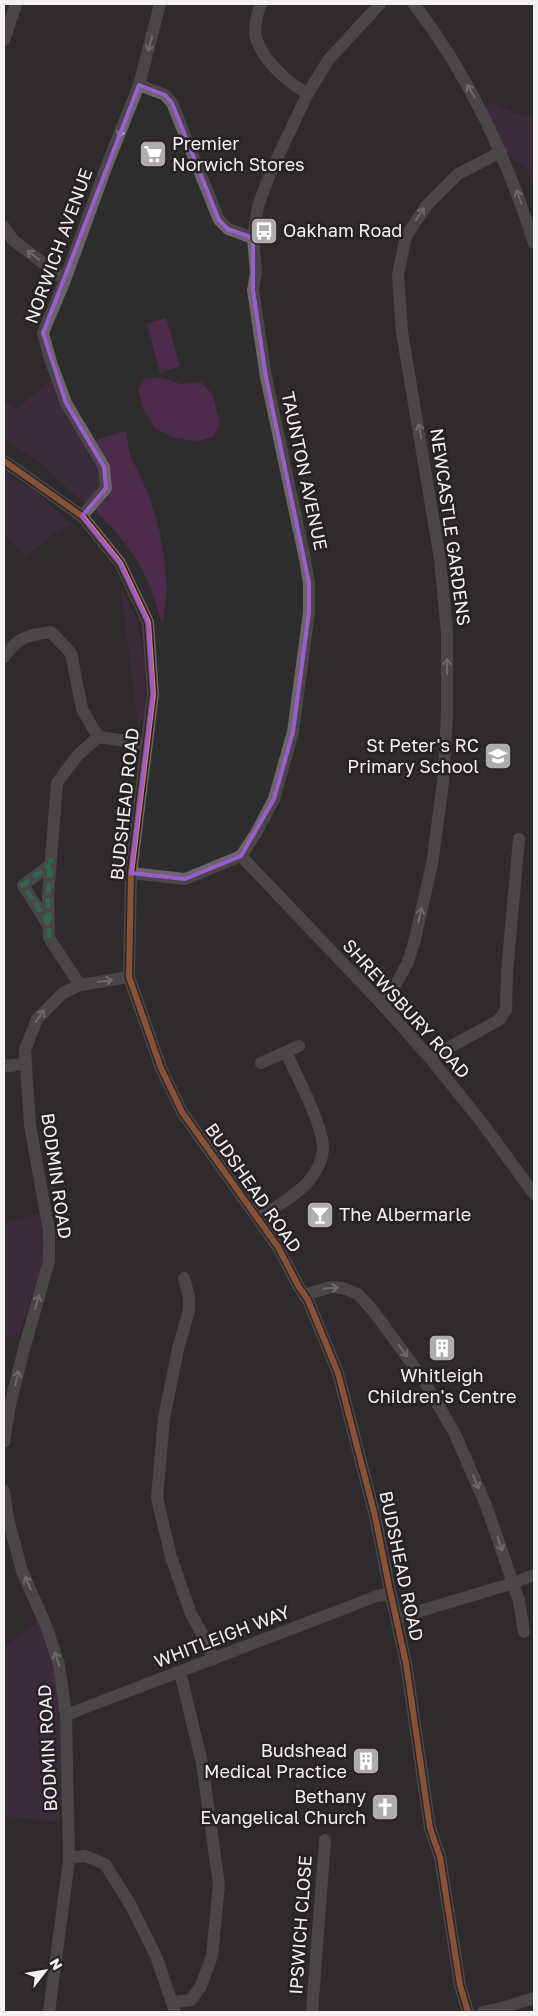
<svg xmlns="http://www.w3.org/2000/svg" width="538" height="2016" font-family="'Golos Text',sans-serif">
  <rect width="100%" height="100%" fill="#2f2c2e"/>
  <!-- green -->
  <g fill="#4c2b4a">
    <path d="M484,102C503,105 514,116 534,117V191L526,166L509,157Z"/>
    <path d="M166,318L180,366L160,373L147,324Z"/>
    <path d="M160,377L181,384L201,382L213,395L220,424L213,437L198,441L174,438L155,428L143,409L138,389L145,379Z"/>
    <path d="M52,379L100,469L102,487L87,506L37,460L4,440V401L17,409Z"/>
    <path d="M126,431C127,439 128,447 130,454C133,464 139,472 143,482C161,524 173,579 162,624C158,612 155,599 150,587C138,556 117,532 94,509L109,489L92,441Z"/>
    <path d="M4,472L38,494L72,525L53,534L26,557L4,534Z"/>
    <path d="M120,584C126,598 134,612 138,626C146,656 145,689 144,719L138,724Z"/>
    <path d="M40,1214L43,1259L19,1335L4,1338V1223Z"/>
    <path d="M39,1620L62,1680L59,1822L4,1816V1648Z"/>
  </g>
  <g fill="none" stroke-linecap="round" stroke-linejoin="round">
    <!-- minor -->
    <g stroke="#6b646a" stroke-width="12">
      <path d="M261,4C257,12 254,28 256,38C262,59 289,85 308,93"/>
      <path d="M414,4C470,77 506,156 534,243"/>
      <path d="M4,40L16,4"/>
      <path d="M139,85L165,95L172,103L219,220L228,229L253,238"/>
      <path d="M4,227L13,240L65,280"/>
      <path d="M4,461L82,516L120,563L148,622L153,694L131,873L129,977L161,1068L182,1112L278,1247L299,1287L308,1300L338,1373L375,1516L389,1586L406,1663L430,1828L440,1857L460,1985L468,2012"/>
      <path d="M82,516L106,488L104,467L66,403L51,362L43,333L65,280L107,165L139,85L160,4"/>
      <path d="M4,657C17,637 29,635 51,632L71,653L82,709L98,737"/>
      <path d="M98,737L146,744"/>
      <path d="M241,856L379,1001L430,1058L483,1124L534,1194"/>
      <path d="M131,873L185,879L241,856L256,833L274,799L293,732L309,612V583L305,559L266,377L253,290L256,273L253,238L258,206L272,169L308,93L329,59L380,4"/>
      <path d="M47,923L23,885L50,865"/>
      <path d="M80,985L49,938L48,896L57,783L77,756L98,737"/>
      <path d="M379,1001L396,984L408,962L415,939L432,864L443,783L447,715V633L440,559L402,332L398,275L406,236L427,205L458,174L501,152"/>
      <path d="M430,1058L499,1020L506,1010L507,972L519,839"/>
      <path d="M261,1063L299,1046"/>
      <path d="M4,1065L10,1066L26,1063"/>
      <path d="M259,1218C276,1207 295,1196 309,1181C316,1172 322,1161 323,1150C324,1125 296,1076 286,1052"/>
      <path d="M184,1278L189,1297V1310L178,1349L164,1418L157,1498L171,1557L191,1614L209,1646L212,1660"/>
      <path d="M304,1295L331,1287L343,1288L358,1294L374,1312L421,1376L454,1432L486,1505L519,1601L524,1632"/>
      <path d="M4,1442L10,1405L24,1349L49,1261V1231L30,1125L25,1050L37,1019L63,993L80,985L129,977"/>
      <path d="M4,1491L8,1519L22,1571L47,1628L59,1665L66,1715L69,1860L49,2012"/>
      <path d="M397,1618L513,1583L534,1575"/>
      <path d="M66,1715L377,1596L391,1594"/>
      <path d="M69,1858L85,1856L105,1864L130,1904L156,1956L175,2012"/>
      <path d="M173,2002L191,2000L201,1986L212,1956L219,1885L202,1763L180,1672"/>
      <path d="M312,2012L325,1840"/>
      <path d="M483,2012L499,2009L534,1998"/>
    </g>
    <!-- quiet -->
    <g stroke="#2db169" stroke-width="5" stroke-dasharray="10 5" stroke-linecap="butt">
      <path d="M49,924L23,885L50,865"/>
      <path d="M49,938L48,896L51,858"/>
    </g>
    <!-- cycleway casing -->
    <g stroke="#262125" stroke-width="9">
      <path id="cycleway" d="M4,461L82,516L120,563L148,622L153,694L131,873L129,977L161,1068L182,1112L278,1247L299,1287L308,1300L338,1373L375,1516L389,1586L406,1663L430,1828L440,1857L460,1985L468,2012"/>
    </g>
    <!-- cycleway -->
    <use href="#cycleway" stroke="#f27e40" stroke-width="6"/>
  </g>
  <!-- one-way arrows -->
  <defs><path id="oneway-shaft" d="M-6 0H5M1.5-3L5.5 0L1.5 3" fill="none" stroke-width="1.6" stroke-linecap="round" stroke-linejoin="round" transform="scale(1.25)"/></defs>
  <g stroke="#b6b2b5">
    <use href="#oneway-shaft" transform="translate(150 44) rotate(105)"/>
    <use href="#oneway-shaft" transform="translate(471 91) rotate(-121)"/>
    <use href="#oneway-shaft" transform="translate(121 130) rotate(112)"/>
    <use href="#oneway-shaft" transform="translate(519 197) rotate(-111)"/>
    <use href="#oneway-shaft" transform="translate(420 214) rotate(-56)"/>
    <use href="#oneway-shaft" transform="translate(33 255) rotate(-143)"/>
    <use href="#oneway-shaft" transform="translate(420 431) rotate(-99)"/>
    <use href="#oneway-shaft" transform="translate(447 666) rotate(-90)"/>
    <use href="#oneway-shaft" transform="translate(420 915) rotate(-77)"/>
    <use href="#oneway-shaft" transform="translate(105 981) rotate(-7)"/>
    <use href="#oneway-shaft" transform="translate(40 1016) rotate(-55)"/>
    <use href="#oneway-shaft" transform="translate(331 1288) rotate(-6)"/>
    <use href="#oneway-shaft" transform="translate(37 1302) rotate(-74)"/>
    <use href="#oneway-shaft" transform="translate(403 1351) rotate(54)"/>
    <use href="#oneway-shaft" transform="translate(17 1378) rotate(-76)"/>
    <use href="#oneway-shaft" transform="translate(476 1482) rotate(66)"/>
    <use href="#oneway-shaft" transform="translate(500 1544) rotate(70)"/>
    <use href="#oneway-shaft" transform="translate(28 1583) rotate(-113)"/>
    <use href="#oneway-shaft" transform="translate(57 1659) rotate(-108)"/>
  </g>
  <!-- marked area -->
  <path d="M0 0H538V2016H0ZM139,85L165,95L172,103L219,220L228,229L253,238V290L266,377L309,583V612L293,732L274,799L241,856L185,879L131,873L153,694L148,622L120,563L82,516L106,488L104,467L66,403L43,333Z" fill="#2f2c2e" fill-opacity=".55" fill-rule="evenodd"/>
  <path fill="none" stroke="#995dcc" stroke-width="4" stroke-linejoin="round" d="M139,85L165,95L172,103L219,220L228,229L253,238V290L266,377L309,583V612L293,732L274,799L241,856L185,879L131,873L153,694L148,622L120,563L82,516L106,488L104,467L66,403L43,333Z"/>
  <!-- icons -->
  <defs>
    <g id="supermarket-square" transform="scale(1.4375)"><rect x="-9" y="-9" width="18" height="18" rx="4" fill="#afacae" stroke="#262125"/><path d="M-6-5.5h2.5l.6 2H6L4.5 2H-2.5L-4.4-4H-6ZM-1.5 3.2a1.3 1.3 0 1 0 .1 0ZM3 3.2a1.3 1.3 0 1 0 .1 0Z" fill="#fff"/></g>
    <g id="bus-square" transform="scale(1.4375)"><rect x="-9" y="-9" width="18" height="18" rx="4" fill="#afacae" stroke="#262125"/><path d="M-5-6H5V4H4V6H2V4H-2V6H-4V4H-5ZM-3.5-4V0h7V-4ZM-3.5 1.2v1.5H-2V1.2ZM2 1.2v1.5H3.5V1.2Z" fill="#fff"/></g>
    <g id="school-square" transform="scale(1.4375)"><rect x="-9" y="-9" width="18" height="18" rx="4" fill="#afacae" stroke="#262125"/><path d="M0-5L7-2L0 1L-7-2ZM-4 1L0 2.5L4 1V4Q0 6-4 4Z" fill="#fff"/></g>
    <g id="bar-square" transform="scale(1.4375)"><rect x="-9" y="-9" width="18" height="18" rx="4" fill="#afacae" stroke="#262125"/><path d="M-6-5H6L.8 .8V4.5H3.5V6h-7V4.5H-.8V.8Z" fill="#fff"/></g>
    <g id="building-square" transform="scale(1.4375)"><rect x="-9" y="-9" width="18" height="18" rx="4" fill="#afacae" stroke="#262125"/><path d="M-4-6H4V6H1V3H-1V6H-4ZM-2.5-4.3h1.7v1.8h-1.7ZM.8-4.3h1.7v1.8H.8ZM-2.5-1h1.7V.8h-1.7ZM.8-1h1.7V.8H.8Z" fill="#fff"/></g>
    <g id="church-square" transform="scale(1.4375)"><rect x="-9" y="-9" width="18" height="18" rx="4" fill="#afacae" stroke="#262125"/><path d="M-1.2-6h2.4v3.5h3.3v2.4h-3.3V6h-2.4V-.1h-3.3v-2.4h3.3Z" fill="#fff"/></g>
  </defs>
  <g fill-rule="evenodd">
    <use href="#supermarket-square" x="153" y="154"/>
    <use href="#bus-square" x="264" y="231"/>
    <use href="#school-square" x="498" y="756"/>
    <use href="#bar-square" x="320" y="1215"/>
    <use href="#building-square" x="442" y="1348"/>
    <use href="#building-square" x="366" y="1761"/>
    <use href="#church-square" x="385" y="1807"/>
  </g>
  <g text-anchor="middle" stroke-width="5" stroke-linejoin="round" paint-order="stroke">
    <!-- poi labels -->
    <g font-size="18" fill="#f4f1f3" stroke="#262125" text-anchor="start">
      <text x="172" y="150">Premier<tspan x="172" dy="21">Norwich Stores</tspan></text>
      <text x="283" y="237">Oakham Road</text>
      <text x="479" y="752" text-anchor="end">St Peter's RC<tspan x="479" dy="21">Primary School</tspan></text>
      <text x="339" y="1221">The Albermarle</text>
      <text x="442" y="1382" text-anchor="middle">Whitleigh<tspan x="442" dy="21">Children's Centre</tspan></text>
      <text x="347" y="1757" text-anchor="end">Budshead<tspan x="347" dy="21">Medical Practice</tspan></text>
      <text x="366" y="1803" text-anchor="end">Bethany<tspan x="366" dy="21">Evangelical Church</tspan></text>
    </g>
    <!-- street labels -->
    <g font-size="18" fill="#f4f1f3" stroke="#262125">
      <text transform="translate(59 246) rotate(-70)" y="6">NORWICH AVENUE</text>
      <text transform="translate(304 471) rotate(78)" y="6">TAUNTON AVENUE</text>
      <text transform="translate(450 527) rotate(82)" y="6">NEWCASTLE GARDENS</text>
      <text transform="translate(125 804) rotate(-84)" y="6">BUDSHEAD ROAD</text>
      <text transform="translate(406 1009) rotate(48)" y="6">SHREWSBURY ROAD</text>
      <text transform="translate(56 1176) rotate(82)" y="6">BODMIN ROAD</text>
      <text transform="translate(253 1188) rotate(55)" y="6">BUDSHEAD ROAD</text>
      <text transform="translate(401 1566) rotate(78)" y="6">BUDSHEAD ROAD</text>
      <text transform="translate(222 1637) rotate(-21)" y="6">WHITLEIGH WAY</text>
      <text transform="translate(48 1748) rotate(-93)" y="6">BODMIN ROAD</text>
      <text transform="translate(301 1925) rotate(-86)" y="6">IPSWICH CLOSE</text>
    </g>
  </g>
  <!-- border -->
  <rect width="538" height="2016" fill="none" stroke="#f4f1f3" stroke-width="10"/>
  <!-- north arrow -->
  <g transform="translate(45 1971) rotate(59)" stroke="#262125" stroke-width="4" paint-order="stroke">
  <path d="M0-4L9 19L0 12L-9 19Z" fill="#f4f1f3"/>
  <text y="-8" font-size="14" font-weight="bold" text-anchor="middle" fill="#f4f1f3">N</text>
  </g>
</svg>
